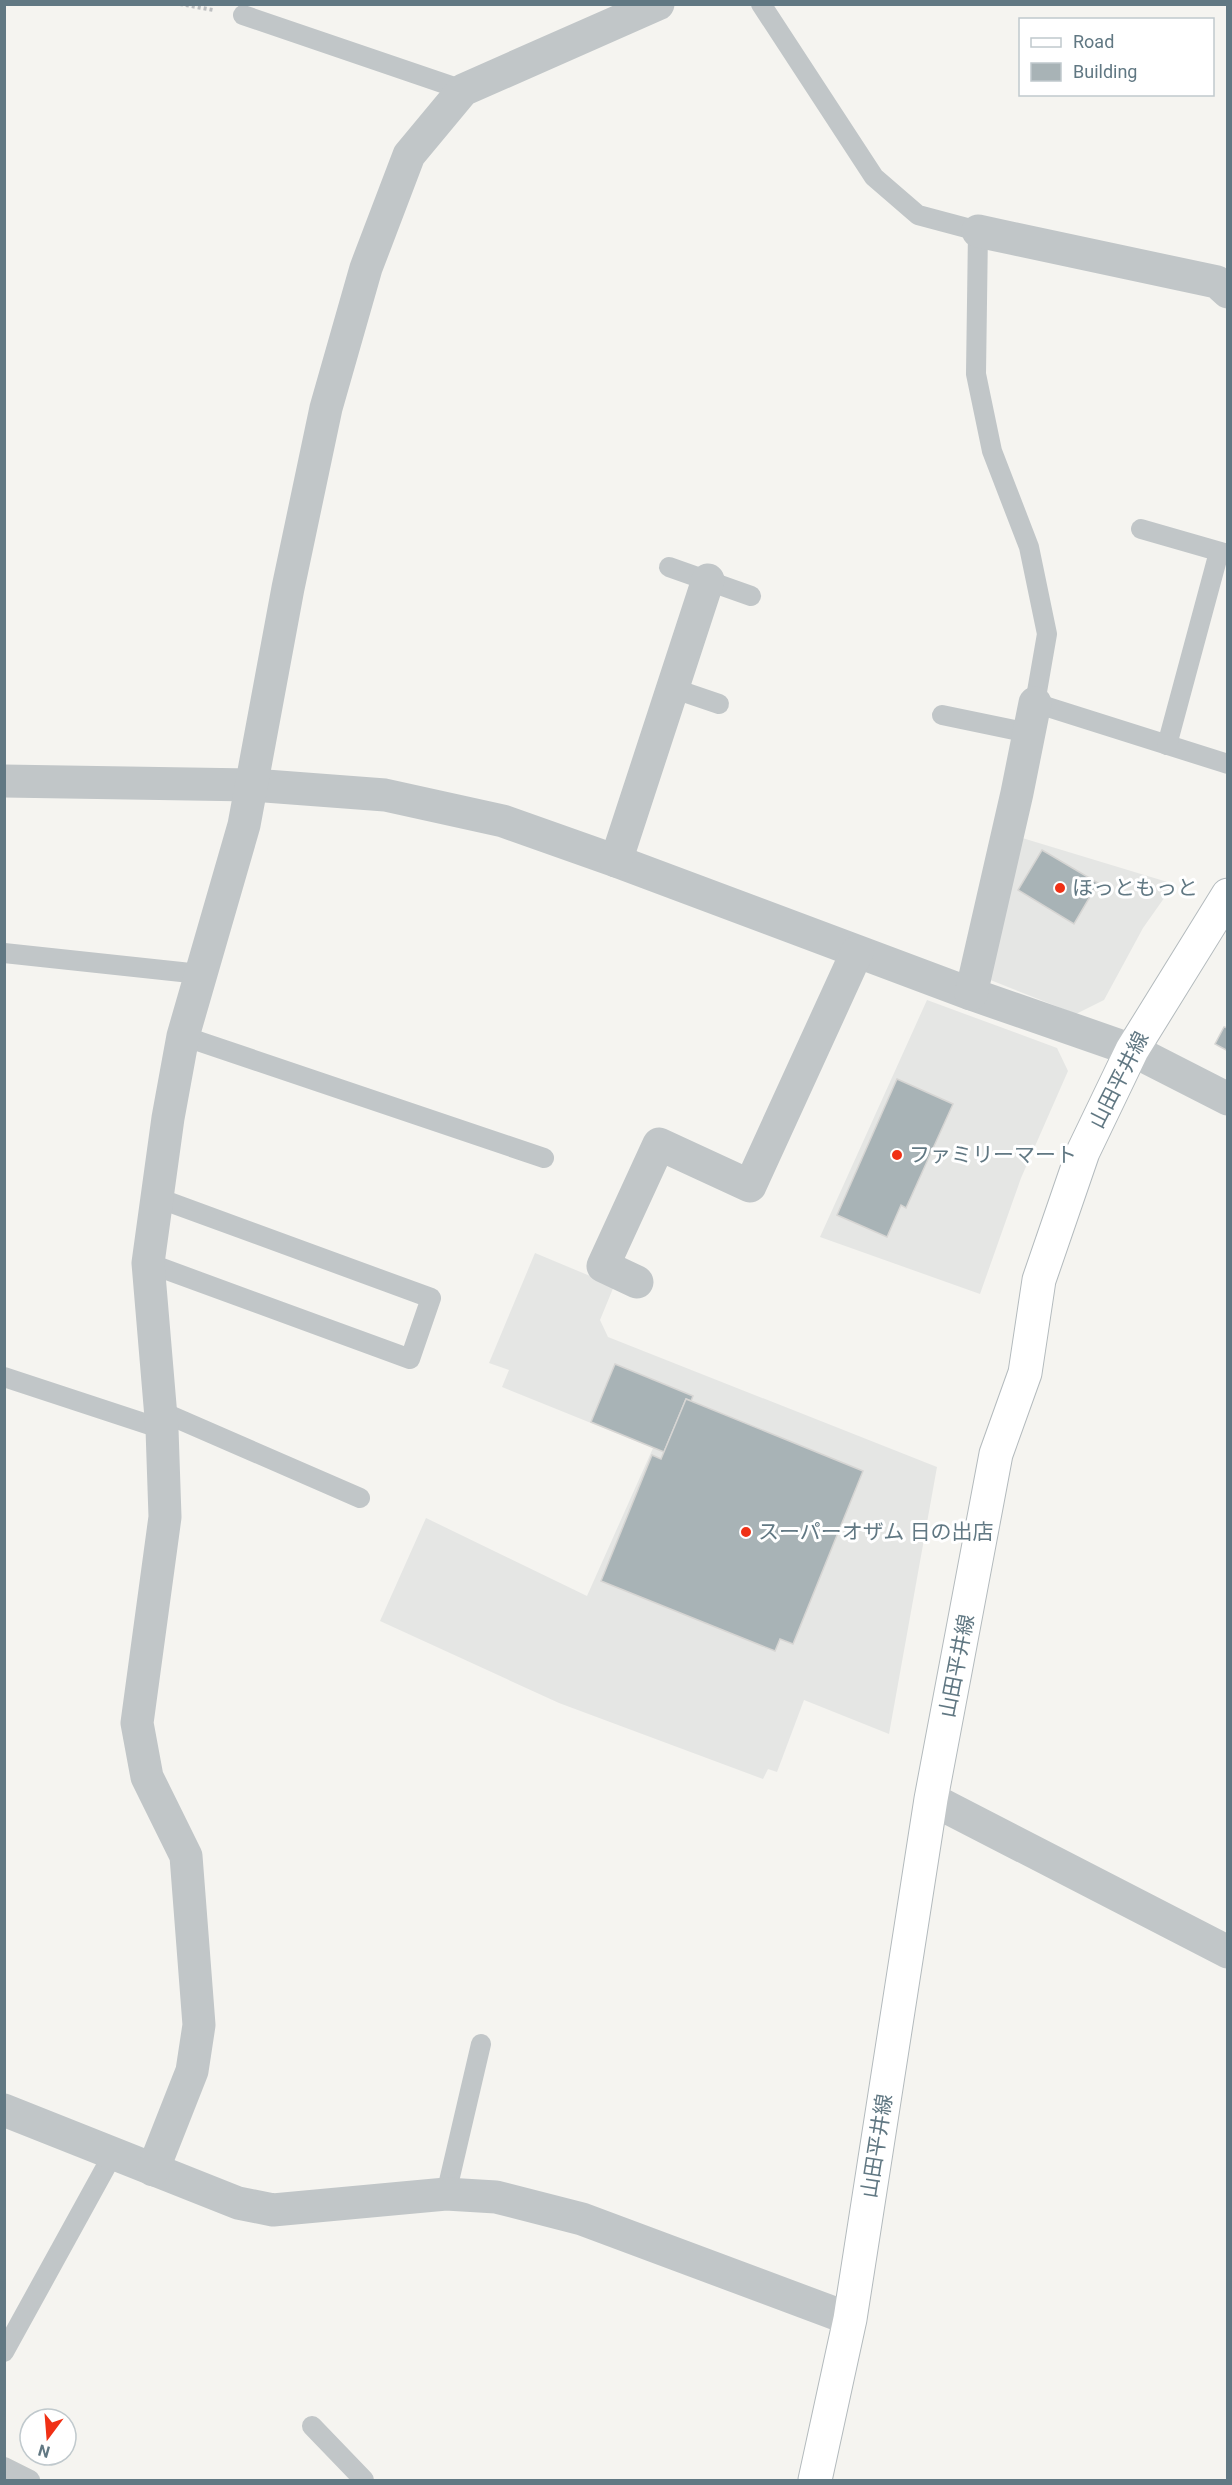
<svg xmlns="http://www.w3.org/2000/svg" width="1232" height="2485" font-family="Roboto,'Noto Sans JP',sans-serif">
  <rect width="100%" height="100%" fill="#f5f4f0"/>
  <!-- built -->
  <g fill="#e5e6e4">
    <path d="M1019,837L1174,884L1143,928L1104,1000L1076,1014L988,979Z"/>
    <path d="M927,1000L1057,1048L1068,1071L1021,1178L980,1294L820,1237Z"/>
    <path d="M535,1253L614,1286L600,1320L608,1337L937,1467L889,1734L804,1700L777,1772L768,1769L763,1779L559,1703L380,1621L426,1518L587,1596L653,1448L502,1387L509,1370L489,1363Z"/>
  </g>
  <!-- building -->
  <g fill="#a8b3b6" stroke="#d6d5d3" stroke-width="1.5">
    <path d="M1042,850L1098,883L1074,924L1018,890Z"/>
    <path d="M1224,1027L1228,1028V1051L1215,1044Z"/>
    <path d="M897,1079L953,1104L906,1208L901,1205L887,1237L837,1215Z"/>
    <path d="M615,1364L693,1396L691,1401L686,1399L664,1452L591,1422Z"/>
    <path d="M686,1399L863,1471L793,1644L780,1639L775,1651L601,1581L652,1455L661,1459Z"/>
  </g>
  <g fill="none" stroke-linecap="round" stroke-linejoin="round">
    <!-- secondary casing -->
    <g stroke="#b3babd" stroke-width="35">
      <path id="secondary" d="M815,2480L850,2319L931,1799L996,1454L1025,1373L1039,1280L1083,1152L1132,1050L1228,895"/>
    </g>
    <!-- path -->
    <path stroke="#bdbfc1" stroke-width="4" stroke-dasharray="3 3" stroke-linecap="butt" d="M180,4L213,10"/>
    <!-- service -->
    <g stroke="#c1c6c8" stroke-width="20">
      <path d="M761,4L874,177L918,215L978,231L976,374L992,451L1029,547L1047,634L1035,703L1228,764"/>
      <path d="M243,15L463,90"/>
      <path d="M1141,529L1228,554"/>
      <path d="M669,567L751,596"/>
      <path d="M672,688L719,704"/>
      <path d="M942,715L1029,733"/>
      <path d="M1167,745L1219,552"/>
      <path d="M4,953L200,974"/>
      <path d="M183,1036L544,1158"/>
      <path d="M148,1263L410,1359L431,1298L158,1198"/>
      <path d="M4,1377L162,1429"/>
      <path d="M160,1411L360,1498"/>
      <path d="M446,2194L481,2044"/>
      <path d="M4,2352L113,2154"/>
      <path d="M312,2426L364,2480"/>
      <path d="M4,2467L30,2480"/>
    </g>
    <!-- minor -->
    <g stroke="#c1c6c8" stroke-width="33">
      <path d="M978,231L1217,282L1228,292"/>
      <path d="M4,781L252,785L385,795L503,821L616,861L971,994L1132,1050L1228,1099"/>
      <path d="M616,861L708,580"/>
      <path d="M971,994L1017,793L1035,703"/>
      <path d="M637,1282L603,1266L659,1144L750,1186L857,952"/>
      <path d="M931,1799L1228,1952"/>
      <path d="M4,2110L238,2203L273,2210L446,2194L496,2197L582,2219L850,2319"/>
      <path d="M153,2170L192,2071L199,2025L186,1856L147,1777L137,1723L165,1517L162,1429L148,1263L168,1118L183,1036L244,825L288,588L326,408L366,268L409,155L463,90L658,4"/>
    </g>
    <!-- secondary -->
    <use href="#secondary" stroke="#fff" stroke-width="33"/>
  </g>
  <!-- markers -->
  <g fill="#f03015" stroke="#fff" stroke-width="2">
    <circle cx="1060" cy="888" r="6"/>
    <circle cx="897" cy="1155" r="6"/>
    <circle cx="746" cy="1532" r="6"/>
  </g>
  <g text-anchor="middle" stroke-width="6" stroke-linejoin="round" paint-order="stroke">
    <!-- poi labels -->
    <g font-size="21" fill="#617883" stroke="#fff" text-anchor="start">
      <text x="1072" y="895">ほっともっと</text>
      <text x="909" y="1162">ファミリーマート</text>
      <text x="758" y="1539">スーパーオザム 日の出店</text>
    </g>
    <!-- street labels -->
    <g font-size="21" fill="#617883" stroke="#fff">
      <text transform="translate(1119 1080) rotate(-63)" y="7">山田平井線</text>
      <text transform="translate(957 1666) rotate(-79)" y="7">山田平井線</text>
      <text transform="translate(877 2146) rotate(-81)" y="7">山田平井線</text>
    </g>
  </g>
  <!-- border -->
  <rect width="1232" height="2485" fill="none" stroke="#617883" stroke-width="12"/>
  <!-- legend -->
  <rect x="1019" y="18" width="195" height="78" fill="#ffffff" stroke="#c0c9cd" stroke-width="1.5"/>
  <rect x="1031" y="38" width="30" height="9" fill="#ffffff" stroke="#c0c9cd" stroke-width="1.5"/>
  <text x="1073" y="48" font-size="18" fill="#617883">Road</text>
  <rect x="1031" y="63" width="30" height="18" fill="#a8b3b6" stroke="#c0c9cd" stroke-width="1.5"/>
  <text x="1073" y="78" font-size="18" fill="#617883">Building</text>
  <!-- north arrow -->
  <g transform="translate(48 2437) rotate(196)"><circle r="28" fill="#ffffff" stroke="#c0c9cd" stroke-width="1.5"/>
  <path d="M0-4.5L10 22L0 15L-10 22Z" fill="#f03015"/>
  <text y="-9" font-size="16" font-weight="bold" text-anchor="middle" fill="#617883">N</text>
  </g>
</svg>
